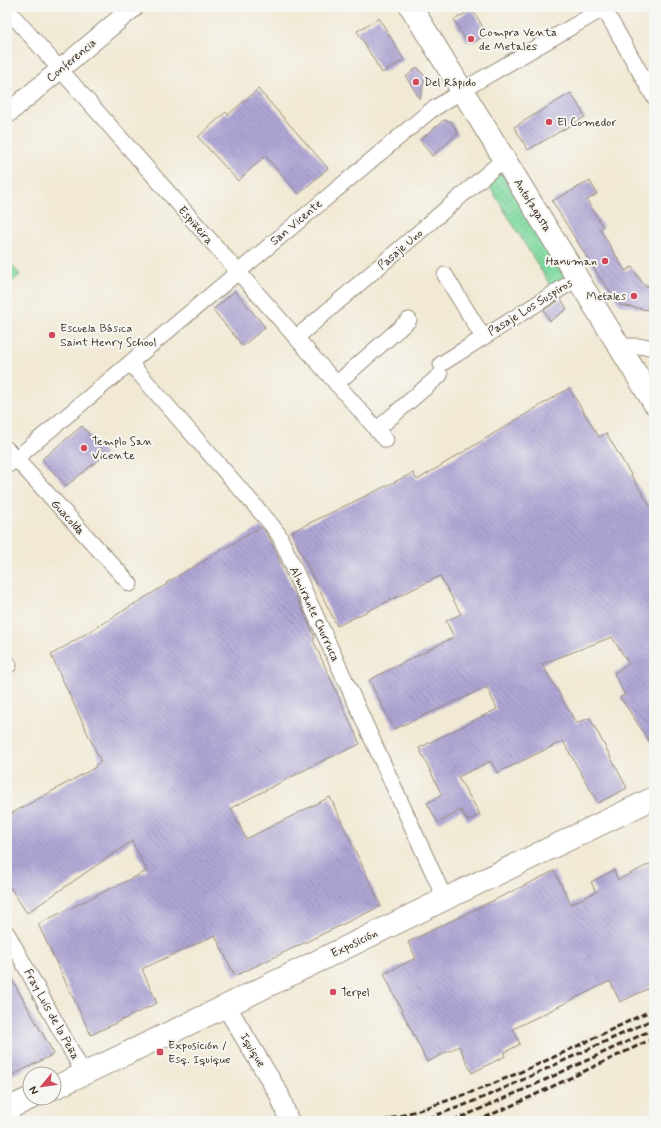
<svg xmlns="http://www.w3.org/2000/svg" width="661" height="1128" font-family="Mynerve,sans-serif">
  <defs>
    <pattern id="park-dots" width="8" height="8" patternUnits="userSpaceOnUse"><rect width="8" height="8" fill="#7ed99f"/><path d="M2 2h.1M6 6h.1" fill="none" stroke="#6eba88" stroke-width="1.8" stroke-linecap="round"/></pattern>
    <pattern id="building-back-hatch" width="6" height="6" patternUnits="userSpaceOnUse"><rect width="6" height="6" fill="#afa6d5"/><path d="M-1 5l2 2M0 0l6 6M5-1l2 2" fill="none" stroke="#9087ac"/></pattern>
  </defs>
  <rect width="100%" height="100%" fill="#f6f6f2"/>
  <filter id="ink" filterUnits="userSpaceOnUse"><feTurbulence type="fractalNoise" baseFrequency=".025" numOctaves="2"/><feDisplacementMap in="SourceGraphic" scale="8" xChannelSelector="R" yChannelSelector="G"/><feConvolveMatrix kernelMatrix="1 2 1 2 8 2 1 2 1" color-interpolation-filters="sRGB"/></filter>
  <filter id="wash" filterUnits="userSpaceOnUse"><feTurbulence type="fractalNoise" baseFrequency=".012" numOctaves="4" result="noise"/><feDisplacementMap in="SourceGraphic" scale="16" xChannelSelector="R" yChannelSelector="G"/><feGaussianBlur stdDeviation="0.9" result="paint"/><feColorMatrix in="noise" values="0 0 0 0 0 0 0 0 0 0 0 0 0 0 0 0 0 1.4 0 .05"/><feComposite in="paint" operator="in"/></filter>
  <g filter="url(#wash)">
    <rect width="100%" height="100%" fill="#f1e9d4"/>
    <!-- green -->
    <path fill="#7ed99f" stroke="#5c825e" d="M7,259L20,275L7,286Z"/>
    <!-- park -->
    <path fill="url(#park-dots)" stroke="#5c825e" d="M500,170L569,281L553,290L487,182Z"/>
    <g id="blocks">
      <!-- building -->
      <g fill="url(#building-back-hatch)">
        <path d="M472,9L487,34L474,42L466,41L454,20Z"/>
        <path d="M379,18L404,60L382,73L357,31Z"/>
        <path d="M417,67L425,77L420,99L406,77Z"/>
        <path d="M258,89L328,168L299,194L265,156L238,181L198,137L226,112L228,115Z"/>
        <path d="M571,93L585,117L528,150L514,127Z"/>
        <path d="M444,120L452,122L458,134L432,156L420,140Z"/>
        <path d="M590,181L597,194L587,200L603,227L600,229L625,271L632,267L644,285L654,287V311L620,305L602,280H601L552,201Z"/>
        <path d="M235,291L265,327L243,346L213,310Z"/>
        <path d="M561,299L567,309L550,321L544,310Z"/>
        <path d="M569,388L599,437L606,433L654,513V748L620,697L625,695L614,673L629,664L612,637L542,664L576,723L590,718L627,788L598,803L563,741L497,773L491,761L458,777L480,814L468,821L461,810L438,823L427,803L442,795L419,748L497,709L487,687L394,729L369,680L454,637L446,621L461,614L440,576L337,626L291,532L413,473L417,480Z"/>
        <path d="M82,426L106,454L66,486L42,459Z"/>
        <path d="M261,527L268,535L315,638L313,640L360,744L320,762L231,808L246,839L330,797L381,906L235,976L215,935L142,969L157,1003L91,1035L38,924L147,871L132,841L27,913L7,883V816L96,767L95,765L101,762L51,655L167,584L166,583Z"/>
        <path d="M654,862V986L620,1002L610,981L513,1029L520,1044L504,1053L505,1056L472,1073L459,1046L427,1062L384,974L416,958L408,942L554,871L571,904L596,892L591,882L614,870L618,880Z"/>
        <path d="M7,971L54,1054L7,1078Z"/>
      </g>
    </g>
  </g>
  <g filter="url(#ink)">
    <use href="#blocks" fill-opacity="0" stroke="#968a79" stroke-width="1"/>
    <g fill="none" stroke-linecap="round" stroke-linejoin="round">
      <!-- minor casing -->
      <g stroke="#968a79" stroke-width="17">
        <g id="minor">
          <path d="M603,7L654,97"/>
          <path d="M7,9L386,440"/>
          <path d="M445,275L483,337"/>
          <path d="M296,338L504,159"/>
          <path d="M619,347L632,346L654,347"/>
          <path d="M130,363L270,523L279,535L445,899"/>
          <path d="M441,364L578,278"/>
          <path d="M336,384L409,320"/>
          <path d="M376,430L440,375"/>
          <path d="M7,449L130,584"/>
          <path d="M7,466L430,111L473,84L606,7"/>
          <path d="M7,662L9,665"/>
          <path d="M7,933L84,1074"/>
        </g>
      </g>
      <!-- tertiary casing -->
      <g stroke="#968a79" stroke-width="21">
        <g id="tertiary">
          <path d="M7,114L134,7"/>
          <path d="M226,1006L279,1094L289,1121"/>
        </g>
      </g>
      <!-- secondary casing -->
      <g stroke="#968a79" stroke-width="24">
        <path id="secondary" d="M411,7L654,403"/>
      </g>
      <!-- primary casing -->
      <g stroke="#968a79" stroke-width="24">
        <g id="primary">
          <path d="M54,1088L226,1006L445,899L654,798"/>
          <path d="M7,1109L31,1098"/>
        </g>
      </g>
      <!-- minor -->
      <use href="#minor" stroke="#fff" stroke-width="15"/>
      <!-- tertiary -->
      <use href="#tertiary" stroke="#fff" stroke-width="19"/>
      <!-- secondary -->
      <use href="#secondary" stroke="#fff" stroke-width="22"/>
      <!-- primary -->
      <use href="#primary" stroke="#fff" stroke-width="22"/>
      <!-- rail -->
      <g stroke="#3b2a1e" stroke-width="3" stroke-dasharray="6 3" stroke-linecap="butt">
        <path d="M383,1121C417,1111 451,1100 485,1087C542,1064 598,1036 654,1009"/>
        <path d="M420,1121L462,1106L494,1093L654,1019"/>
        <path d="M453,1121L534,1085L654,1029"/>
        <path d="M477,1121L524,1100L654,1038"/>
      </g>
    </g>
  </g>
  <!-- markers -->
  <g fill="#d1495b" stroke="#f6f6f2" stroke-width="1.5">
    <circle cx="471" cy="39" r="4"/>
    <circle cx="416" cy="82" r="4"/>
    <circle cx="549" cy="122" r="4"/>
    <circle cx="605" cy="261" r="4"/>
    <circle cx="634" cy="296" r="4"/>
    <circle cx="52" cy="335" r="4"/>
    <circle cx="84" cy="448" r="4"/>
    <circle cx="333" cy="992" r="4"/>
    <rect x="156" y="1048" width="8" height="8" rx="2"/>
  </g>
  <g text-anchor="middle" stroke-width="4" stroke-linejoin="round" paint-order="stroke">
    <!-- poi labels -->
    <g font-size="12" fill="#3b2a1e" stroke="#f6f6f2" text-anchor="start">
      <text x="479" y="36">Compra Venta<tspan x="479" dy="14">de Metales</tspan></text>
      <text x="424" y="86">Del Rápido</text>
      <text x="557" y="126">El Comedor</text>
      <text x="597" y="265" text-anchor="end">Hanuman</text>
      <text x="626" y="300" text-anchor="end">Metales</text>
      <text x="60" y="332">Escuela Básica<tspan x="60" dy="14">Saint Henry School</tspan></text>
      <text x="92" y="445">Templo San<tspan x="92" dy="14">Vicente</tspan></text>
      <text x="341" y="996">Terpel</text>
      <text x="168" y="1049">Exposición /<tspan x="168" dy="14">Esq. Iquique</tspan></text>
    </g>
    <!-- street labels -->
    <g font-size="12" fill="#3b2a1e" stroke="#f6f6f2">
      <text transform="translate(71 60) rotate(-40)" y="4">Conferencia</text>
      <text transform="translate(533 205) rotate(58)" y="4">Antofagasta</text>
      <text transform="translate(296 222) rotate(-40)" y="4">San Vicente</text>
      <text transform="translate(196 225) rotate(49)" y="4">Espiñeira</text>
      <text transform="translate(400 249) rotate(-41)" y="4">Pasaje Uno</text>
      <text transform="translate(530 307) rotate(-32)" y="4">Pasaje Los Suspiros</text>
      <text transform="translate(68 517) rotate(47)" y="4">Guacolda</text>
      <text transform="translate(315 614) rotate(65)" y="4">Almirante Churruca</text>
      <text transform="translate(354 943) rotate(-26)" y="4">Exposición</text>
      <text transform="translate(52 1014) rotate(61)" y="4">Fray Luis de la Peña</text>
      <text transform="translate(253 1050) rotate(59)" y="4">Iquique</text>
    </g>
  </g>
  <!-- margin -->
  <rect width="661" height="1128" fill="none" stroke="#f6f6f2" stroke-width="24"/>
  <!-- north arrow -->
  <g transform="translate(42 1086) rotate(241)"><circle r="19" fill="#f6f6f2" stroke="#aba49d"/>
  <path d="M0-3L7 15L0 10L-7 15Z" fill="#d1495b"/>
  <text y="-6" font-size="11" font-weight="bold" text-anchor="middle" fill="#3b2a1e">N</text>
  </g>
</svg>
